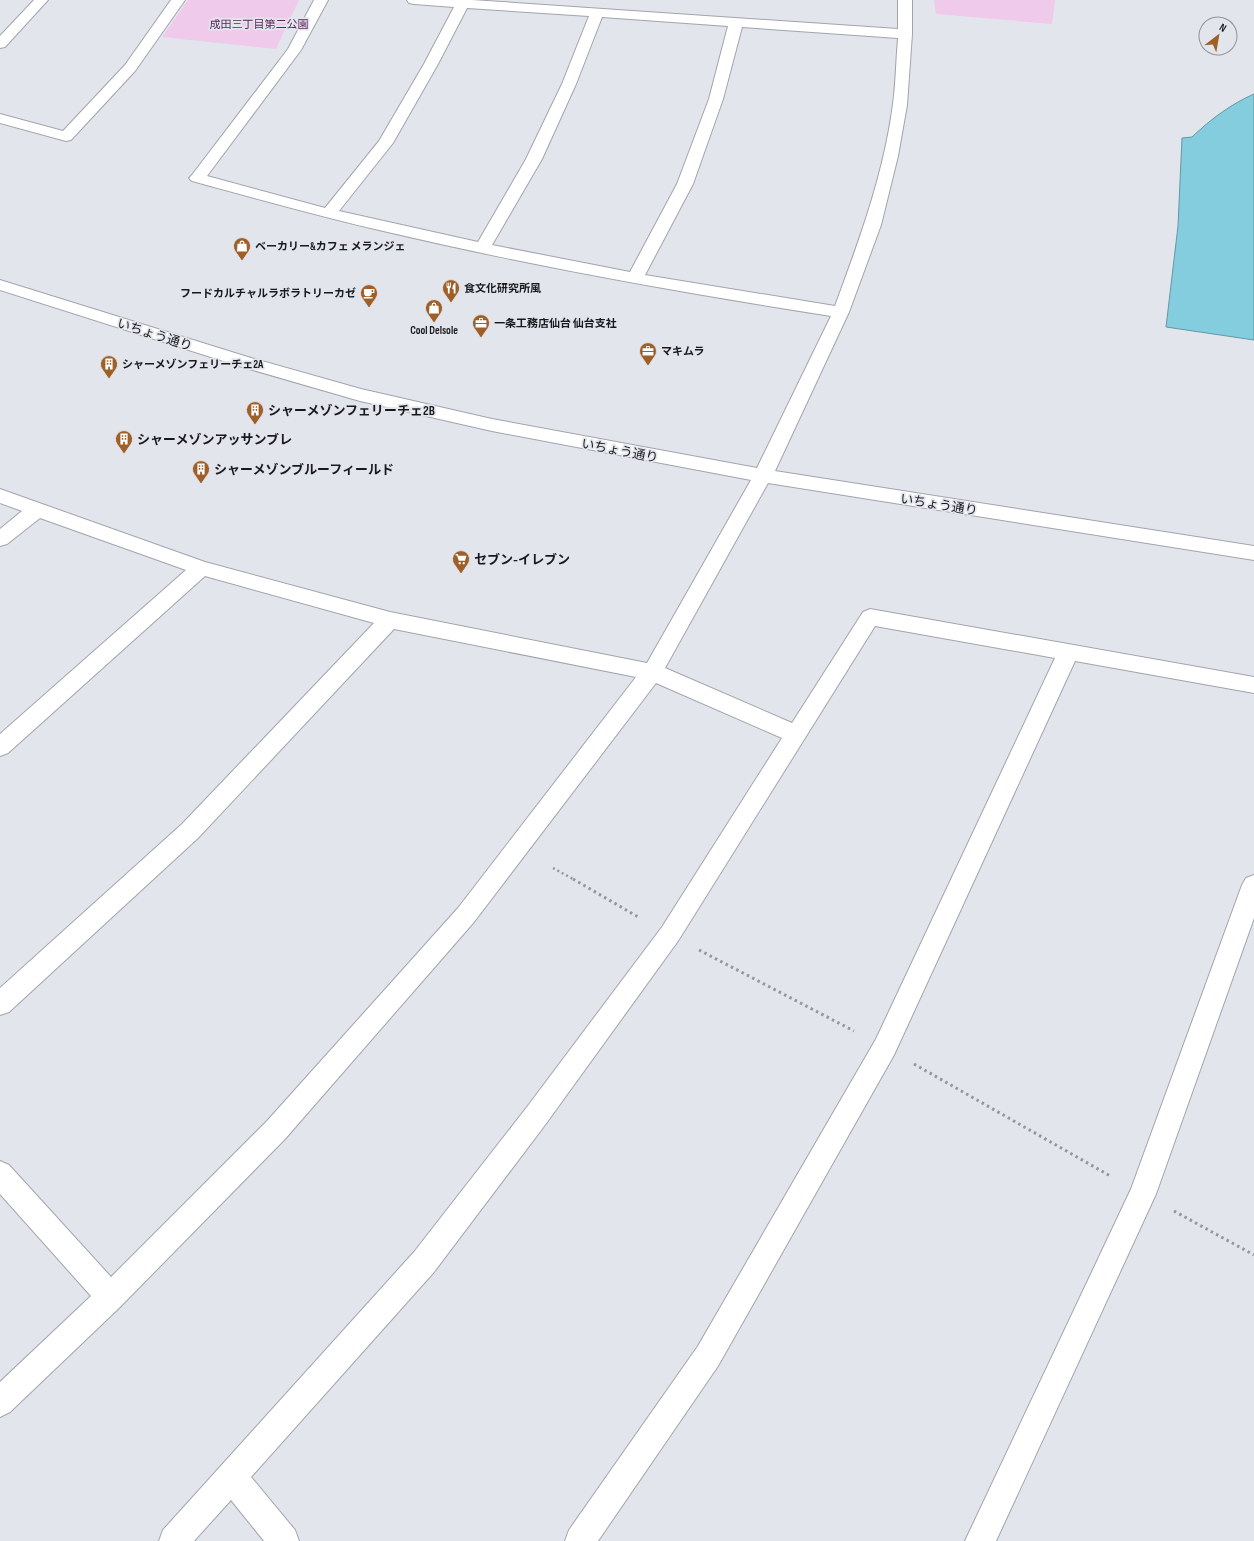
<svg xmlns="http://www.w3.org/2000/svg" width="1254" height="1541" font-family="'Sofia Sans Condensed','Noto Sans JP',sans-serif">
  <rect width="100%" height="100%" fill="#e3e5ed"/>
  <!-- green -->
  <g fill="#f0caea">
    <path d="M188,0H299L276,49L162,37Z"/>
    <path d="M934,0H1055L1052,24L936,14Z"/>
  </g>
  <!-- water -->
  <path fill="#84cddf" stroke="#6497a4" d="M1254,94V340L1166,327L1178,226L1182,138L1192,137C1211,119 1231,104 1254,94Z"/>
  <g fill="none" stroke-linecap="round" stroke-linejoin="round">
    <!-- minor casing -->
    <g stroke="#a2a4ac" stroke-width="2">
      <g id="minor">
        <path d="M34,0H48L5,47L0,48V36Z"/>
        <path d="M171,0H185L135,71L71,140L66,141L0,123V114L63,131L125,65Z"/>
        <path d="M314,0H328L301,50L207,176L325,208L379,141L424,64L454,7L414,4L409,3L407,0H472L898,29V0H912V34L907,105L898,156L881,225L849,312L775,471L1254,546V560L768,483L665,668L792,723L863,612L870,609L1254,677V693L1075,661L894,1055L718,1366L598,1541H565L569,1530L698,1346L876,1039L1055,658L875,626L678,941L545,1125L434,1272L251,1477L295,1530L299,1541H264L231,1500L194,1541H159L163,1530L414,1252L527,1107L662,927L782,738L656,683L474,922L285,1139L120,1307L10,1412L0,1417V1382L91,1296L0,1194V1161L9,1165L111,1277L267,1121L458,908L636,677L394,629L198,838L9,1012L0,1015V988L182,824L374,623L205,576L8,753L0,756V734L186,570L40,518L7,544L0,546V529L22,511L0,503V489L205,562L390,612L647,663L751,480L492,431L360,401L239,366L0,290V280L251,358L361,389L492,419L757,468L831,316C684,293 537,267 392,233C325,218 258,199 192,181L189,178L192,175L288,49ZM467,8L589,16L562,84L526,159L478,242L339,211L393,143L438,64ZM602,17L728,26L709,99L677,184L630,272L492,245L542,159L576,84ZM742,27L898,38C896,60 896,82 893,104C884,174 859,241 835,306L645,275L693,184L723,99Z"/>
        <path d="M1254,875V918L1156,1194L996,1541H965L1131,1189L1242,885L1246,878Z"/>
      </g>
    </g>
    <!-- path-far1 -->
    <path stroke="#96979d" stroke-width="2.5" stroke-dasharray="2 3" stroke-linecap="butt" d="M553,868L575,880"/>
    <!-- path -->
    <g stroke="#96979d" stroke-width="3" stroke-dasharray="2.5 3.5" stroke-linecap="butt">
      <path d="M573,879L640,918"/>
      <path d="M699,950L854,1031"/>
      <path d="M914,1064L1112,1177"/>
      <path d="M1174,1211L1254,1255"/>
    </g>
    <!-- minor -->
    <use href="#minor" fill="#fff" fill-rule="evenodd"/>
  </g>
  <!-- icons -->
  <defs>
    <g id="shop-pin" transform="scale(0.9)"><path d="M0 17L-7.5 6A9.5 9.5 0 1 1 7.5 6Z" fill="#9f5f28" stroke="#e3e5ed"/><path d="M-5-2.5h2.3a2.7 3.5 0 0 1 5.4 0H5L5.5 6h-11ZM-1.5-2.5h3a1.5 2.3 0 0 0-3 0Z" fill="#fff"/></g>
    <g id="restaurant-pin" transform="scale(0.9)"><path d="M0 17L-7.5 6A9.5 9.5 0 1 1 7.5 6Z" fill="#9f5f28" stroke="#e3e5ed"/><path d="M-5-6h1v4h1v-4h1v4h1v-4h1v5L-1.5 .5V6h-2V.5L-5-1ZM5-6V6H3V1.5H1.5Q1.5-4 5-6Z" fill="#fff"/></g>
    <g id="cafe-pin" transform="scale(0.9)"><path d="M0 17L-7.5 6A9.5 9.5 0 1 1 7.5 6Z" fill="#9f5f28" stroke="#e3e5ed"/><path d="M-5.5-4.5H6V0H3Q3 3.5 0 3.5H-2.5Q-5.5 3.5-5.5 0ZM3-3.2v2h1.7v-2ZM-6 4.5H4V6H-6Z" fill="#fff"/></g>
    <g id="office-pin" transform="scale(0.9)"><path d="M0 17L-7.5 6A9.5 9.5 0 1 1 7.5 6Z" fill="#9f5f28" stroke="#e3e5ed"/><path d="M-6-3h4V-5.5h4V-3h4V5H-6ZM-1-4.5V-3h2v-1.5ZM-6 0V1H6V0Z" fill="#fff"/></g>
    <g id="building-pin" transform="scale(0.9)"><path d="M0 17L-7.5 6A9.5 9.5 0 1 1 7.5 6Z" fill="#9f5f28" stroke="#e3e5ed"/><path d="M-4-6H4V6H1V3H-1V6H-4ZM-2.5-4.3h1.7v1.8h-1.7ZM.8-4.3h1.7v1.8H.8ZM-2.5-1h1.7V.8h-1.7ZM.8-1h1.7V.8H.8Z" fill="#fff"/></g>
    <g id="supermarket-pin" transform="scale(0.9)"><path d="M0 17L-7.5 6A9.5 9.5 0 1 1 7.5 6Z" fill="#9f5f28" stroke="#e3e5ed"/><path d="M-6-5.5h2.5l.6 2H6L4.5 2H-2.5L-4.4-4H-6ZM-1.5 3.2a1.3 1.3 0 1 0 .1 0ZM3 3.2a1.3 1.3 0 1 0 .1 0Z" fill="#fff"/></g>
  </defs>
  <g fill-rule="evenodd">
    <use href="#shop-pin" x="242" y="246"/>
    <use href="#restaurant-pin" x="451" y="288"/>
    <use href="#cafe-pin" x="369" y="293"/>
    <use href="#shop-pin" x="434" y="308"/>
    <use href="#office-pin" x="481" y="323"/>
    <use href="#office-pin" x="648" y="351"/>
    <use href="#building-pin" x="109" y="364"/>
    <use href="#building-pin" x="255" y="410"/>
    <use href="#building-pin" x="124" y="439"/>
    <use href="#building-pin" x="201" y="469"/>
    <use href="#supermarket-pin" x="461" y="559"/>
  </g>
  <g text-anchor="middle" stroke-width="3.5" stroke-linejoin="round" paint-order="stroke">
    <!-- far-park labels -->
    <g font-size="11" fill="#5c2557" stroke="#e3e5ed">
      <text x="259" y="28">成田三丁目第二公園</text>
    </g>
    <!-- far-poi labels -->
    <g font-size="11" font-weight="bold" fill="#19191c" stroke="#e3e5ed" text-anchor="start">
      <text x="255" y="250">ベーカリー&amp;カフェ メランジェ</text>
      <text x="464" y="292">食文化研究所風</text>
      <text x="356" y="297" text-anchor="end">フードカルチャルラボラトリーカゼ</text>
      <text x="494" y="327">一条工務店仙台 仙台支社</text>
      <text x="434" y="334" text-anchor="middle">Cool Delsole</text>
      <text x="661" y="355">マキムラ</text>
      <text x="122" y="368">シャーメゾンフェリーチェ2A</text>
    </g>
    <!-- street labels -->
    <g font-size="13" fill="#19191c" stroke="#e3e5ed">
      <text transform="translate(155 334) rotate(18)" y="5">いちょう通り</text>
      <text transform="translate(620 450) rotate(11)" y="5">いちょう通り</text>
      <text transform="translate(939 504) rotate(9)" y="5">いちょう通り</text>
    </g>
    <!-- poi labels -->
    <g font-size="13" font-weight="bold" fill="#19191c" stroke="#e3e5ed" text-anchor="start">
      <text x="268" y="415">シャーメゾンフェリーチェ2B</text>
      <text x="137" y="444">シャーメゾンアッサンブレ</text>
      <text x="214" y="474">シャーメゾンブルーフィールド</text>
      <text x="474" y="564">セブン-イレブン</text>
    </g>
  </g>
  <!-- north arrow -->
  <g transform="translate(1218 36) rotate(31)"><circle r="19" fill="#e3e5ed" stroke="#929399"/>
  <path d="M0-3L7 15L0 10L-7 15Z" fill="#9f5f28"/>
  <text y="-6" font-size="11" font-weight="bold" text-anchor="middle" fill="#19191c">N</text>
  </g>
</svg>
